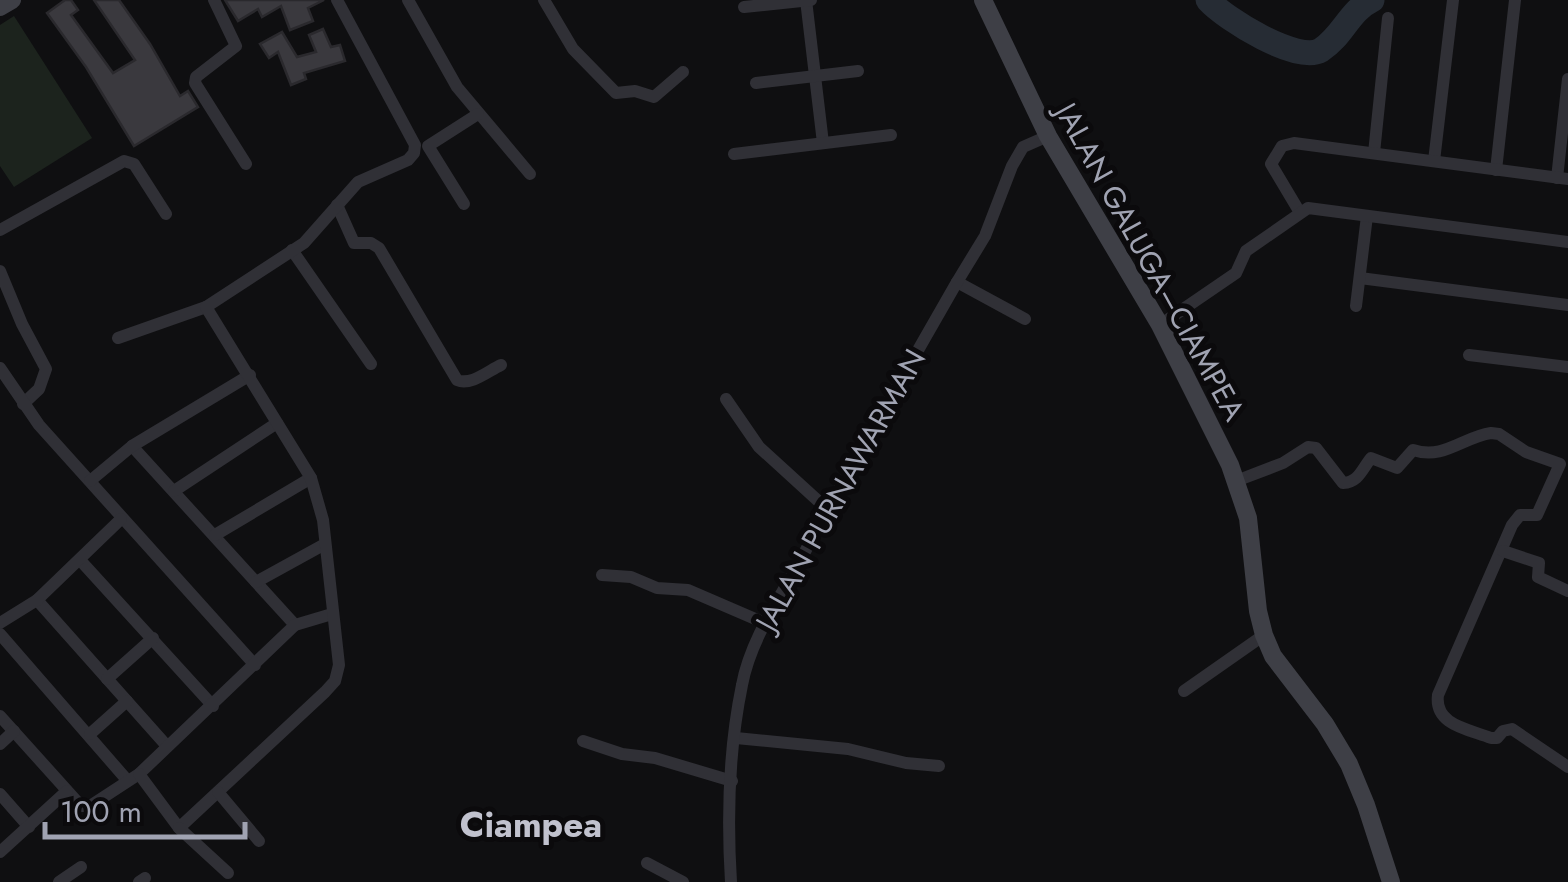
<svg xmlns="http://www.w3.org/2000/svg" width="1568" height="882" font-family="Jost,sans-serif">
  <rect width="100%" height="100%" fill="#0f0f11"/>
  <!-- green -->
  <path fill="#1c231d" d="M14,16L92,138L14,187L0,166V25Z"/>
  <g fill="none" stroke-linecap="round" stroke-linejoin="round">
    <!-- river -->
    <path stroke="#262c34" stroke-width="25" d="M1208,0C1225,19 1298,64 1321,50C1343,36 1349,11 1372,0"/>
  </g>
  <!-- building -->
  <g fill="#3a393e" stroke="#2a292d" stroke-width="2.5">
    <path d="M65,0H71L78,10L71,15L113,73L135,60L94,0H119L150,44L180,96L188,91L198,107L134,146L86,67L47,13Z"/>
    <path d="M225,0H324L308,8L313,21L290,30L281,6L262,17L258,9L238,21Z"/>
    <path d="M323,29L331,47L340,45L345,61L304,73L306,79L291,85L278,52L269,58L260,44L282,32L297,57L316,52L309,35Z"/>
  </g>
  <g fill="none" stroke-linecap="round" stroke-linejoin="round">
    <!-- street -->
    <g stroke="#303036" stroke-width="12">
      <path d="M214,0L236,46L196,77L195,83L246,164"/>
      <path d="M408,0L457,87L530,174"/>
      <path d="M544,0L573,49L616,93L635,91L654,97L683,72"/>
      <path d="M806,0L823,143"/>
      <path d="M744,7L811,0"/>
      <path d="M756,83L858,71"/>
      <path d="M1374,153L1388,18"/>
      <path d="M734,154L891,135"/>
      <path d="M1434,161L1453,0"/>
      <path d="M1496,170L1515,0"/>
      <path d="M1557,178L1568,79"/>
      <path d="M464,204L428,146L478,114"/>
      <path d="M337,205L354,243H371L379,248L457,380C471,386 488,371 501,365"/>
      <path d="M1299,211L1271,164L1282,146L1294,143L1568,179"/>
      <path d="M0,230L124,161L134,164L166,214"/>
      <path d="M292,250L371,364"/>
      <path d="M0,271L22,324L46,369L39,389L23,404"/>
      <path d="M1360,278L1568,305"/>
      <path d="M957,282L1025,319"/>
      <path d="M1356,306L1367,216"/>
      <path d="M1160,325L1236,273L1246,251L1308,208L1568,242"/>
      <path d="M118,338L206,307"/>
      <path d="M1469,355L1568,367"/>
      <path d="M0,368L39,425L255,665"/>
      <path d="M726,399L759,447L827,509"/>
      <path d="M132,446L295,625"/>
      <path d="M90,481L132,446L250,375"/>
      <path d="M1236,481L1283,463L1308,447L1316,448L1343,483C1359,482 1362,469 1371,458L1397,468L1413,450C1444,460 1463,437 1491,433L1499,434L1526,452L1560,464L1537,515H1520L1512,525L1438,695C1434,725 1468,729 1491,738H1497L1503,731L1512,729L1568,767"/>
      <path d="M174,491L277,423"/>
      <path d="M215,535L311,478"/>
      <path d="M1503,551L1539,563L1538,577L1568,591"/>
      <path d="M80,560L213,706"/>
      <path d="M602,575L631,577L657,588L688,590L767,624"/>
      <path d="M256,582L325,544"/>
      <path d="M37,600L166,745"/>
      <path d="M0,623L37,600L121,519"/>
      <path d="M0,634L127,780"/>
      <path d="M107,679L153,638"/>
      <path d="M1184,691L1264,635"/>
      <path d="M0,716L81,806H90L139,774L295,625L332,614"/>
      <path d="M90,734L127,701"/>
      <path d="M736,738L848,749L906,763L939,766"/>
      <path d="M583,741L622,754L655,758L732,781"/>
      <path d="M0,744L14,731"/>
      <path d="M139,774L179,828L325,692L335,681L339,665L323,520L311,478L206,307L304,243L358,182L408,160L414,153L415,145L337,0"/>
      <path d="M218,792L259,841"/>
      <path d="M0,794L29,827"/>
      <path d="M179,828L228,873"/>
      <path d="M0,852L67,791"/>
      <path d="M647,863L683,882"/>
      <path d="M59,882L81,867"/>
      <path d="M139,882L145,878"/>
      <path d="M731,882C727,818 729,748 742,685C750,641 779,599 800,561C850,467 904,375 957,282L985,236L1012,166L1023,147L1048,136"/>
    </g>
    <!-- secondary -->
    <g stroke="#3e3f46" stroke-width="18">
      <path d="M983,0L1048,136L1160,325L1230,465L1248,518L1258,611L1264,635L1273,656L1325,724L1349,764L1366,805L1391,882"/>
      <path d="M0,7L12,0"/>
    </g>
  </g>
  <g text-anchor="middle" stroke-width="10" stroke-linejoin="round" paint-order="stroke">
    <!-- street labels -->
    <g font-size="30" fill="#a0a3b2" stroke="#0b0a0c">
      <text transform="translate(1150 262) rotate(61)" y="10">JALAN GALUGA–CIAMPEA</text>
      <text transform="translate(841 490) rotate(-61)" y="10">JALAN PURNAWARMAN</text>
    </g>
    <!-- quarter labels -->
    <g font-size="35" font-weight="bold" fill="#c1c2ce" stroke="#0b0a0c">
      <text x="531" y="837">Ciampea</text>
    </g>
  </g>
  <!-- scale -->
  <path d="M45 822v15h200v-15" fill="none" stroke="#a0a3b2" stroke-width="5"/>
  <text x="60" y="822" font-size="30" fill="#a0a3b2" stroke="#0b0a0c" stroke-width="8" paint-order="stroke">100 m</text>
</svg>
